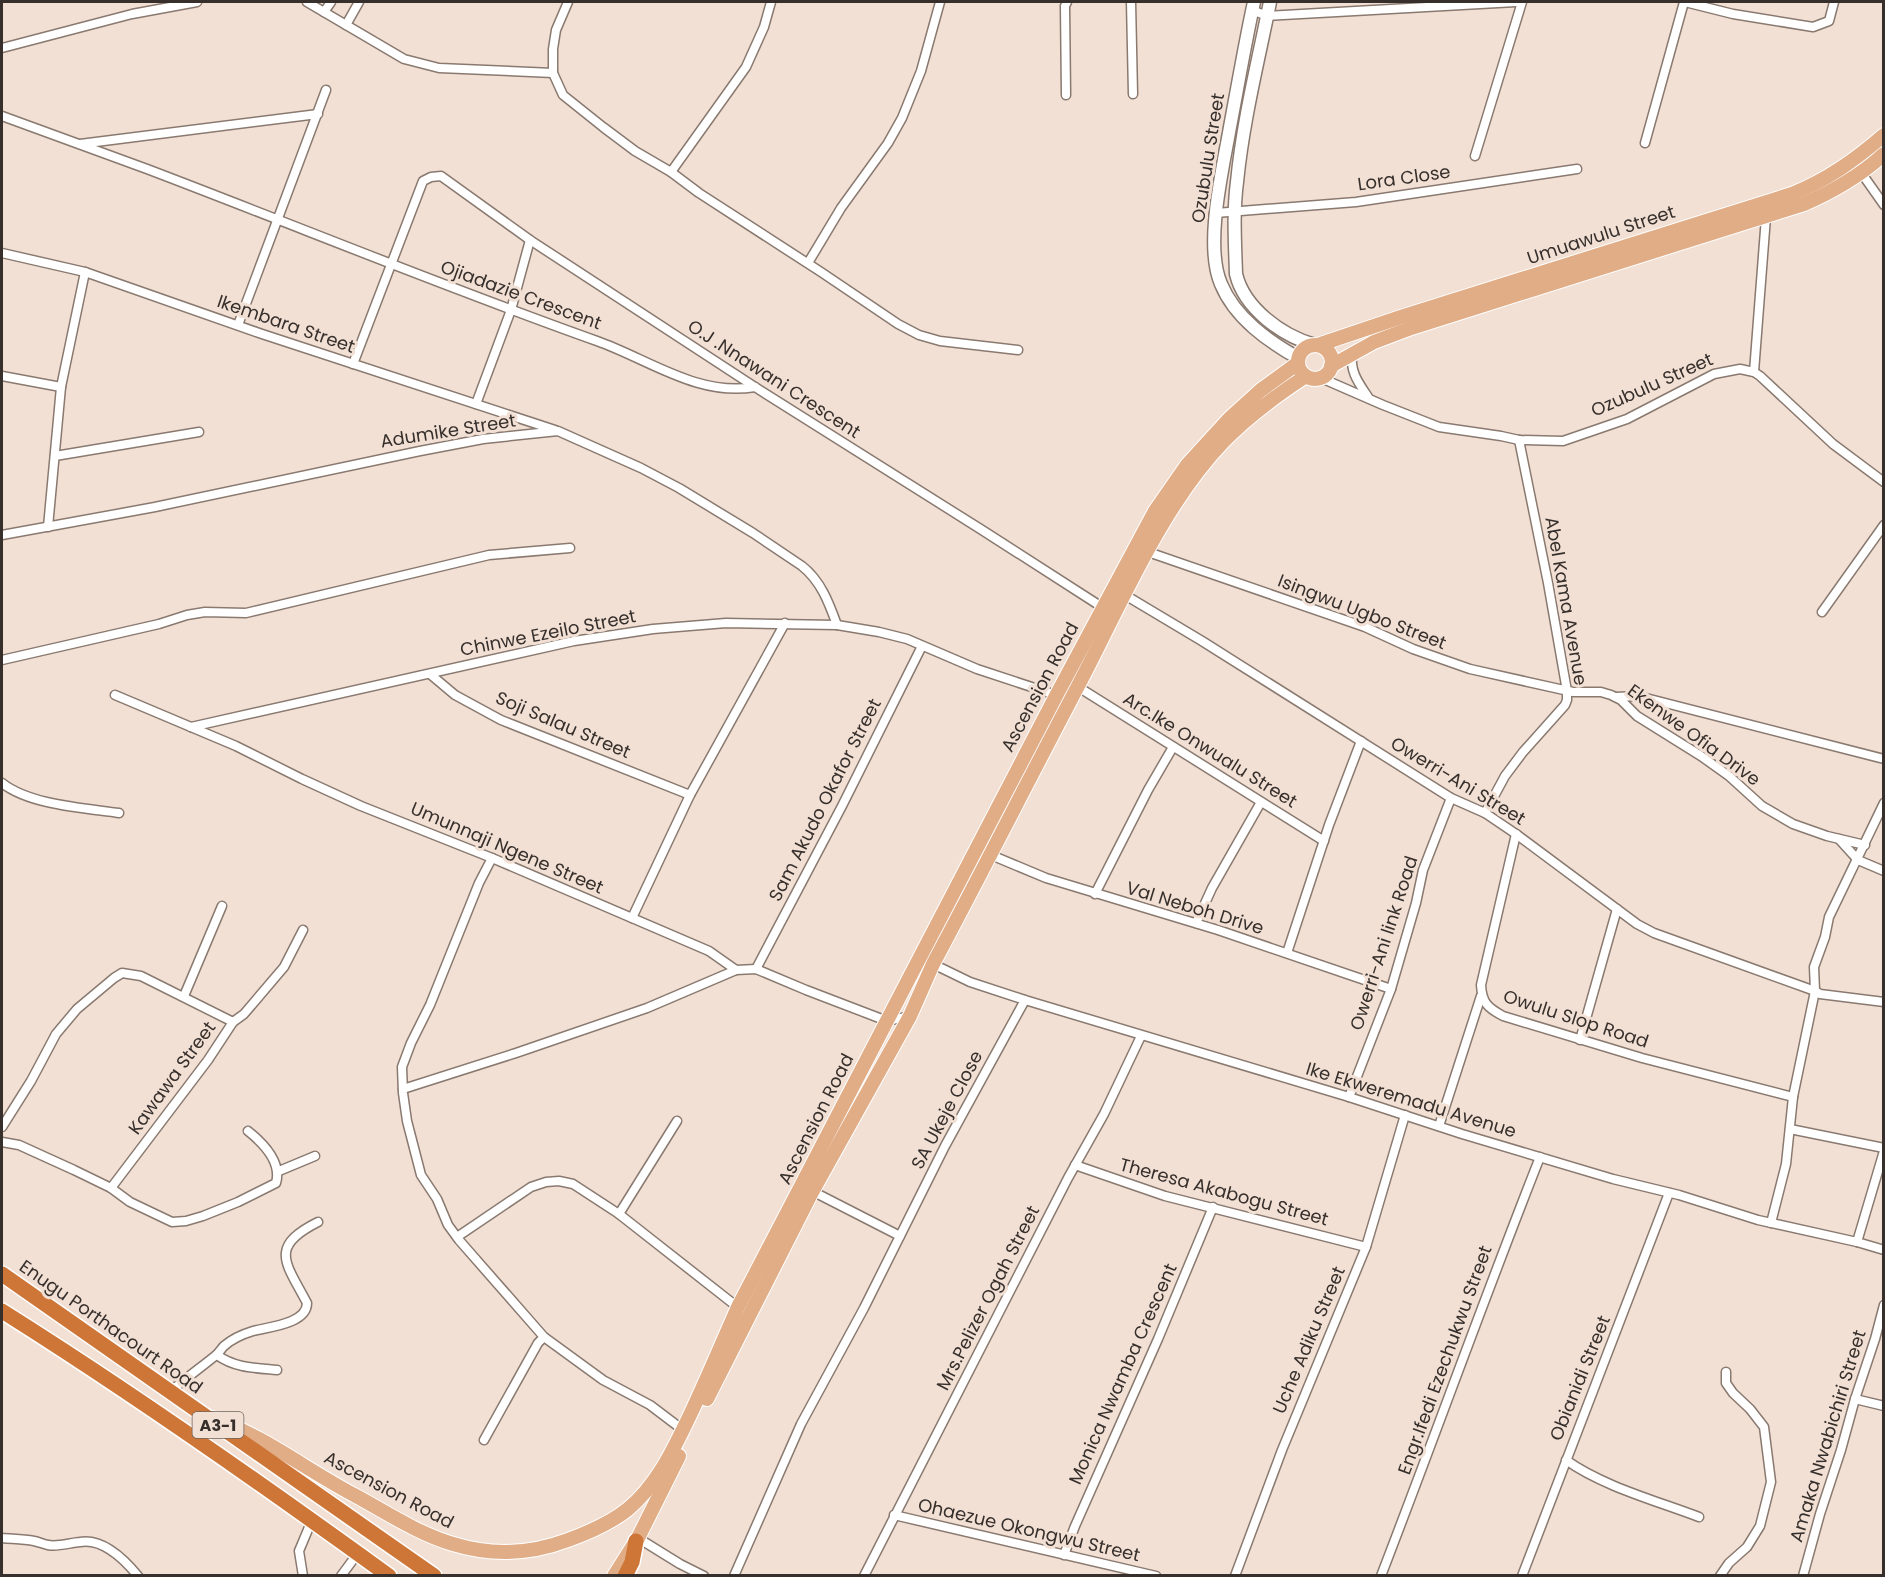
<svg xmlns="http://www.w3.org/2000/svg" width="1885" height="1577" font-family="Poppins,sans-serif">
  <rect width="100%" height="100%" fill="#f2e0d5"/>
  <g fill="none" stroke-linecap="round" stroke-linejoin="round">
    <!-- street casing -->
    <g stroke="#89796f" stroke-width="11">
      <g id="street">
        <path d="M307,2L404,59L439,68L553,73"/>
        <path d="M568,2L556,30L553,49V73L563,95L603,127L635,151L671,172L699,193L821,272L898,324L919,335L940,341L1018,350"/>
        <path d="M1131,2L1133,94"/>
        <path d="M1685,2L1733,14L1813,27L1829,21L1834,2"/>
        <path d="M1252,10L1267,16L1516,2"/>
        <path d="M324,12L331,2"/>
        <path d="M346,25L359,2"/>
        <path d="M2,48L132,14L197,2"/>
        <path d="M1066,95L1065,6L1067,2"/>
        <path d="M2,116C50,134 99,151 147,169C297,226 445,287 597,341C648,359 698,397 755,387"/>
        <path d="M1645,143L1684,2"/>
        <path d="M80,144L318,114"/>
        <path d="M1475,156L1522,2"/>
        <path d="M1853,161L1884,205"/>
        <path d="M671,172L746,67L764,27L771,2"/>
        <path d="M1216,213L1356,202L1577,169"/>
        <path d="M2,253L85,272L262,334L555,430"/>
        <path d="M808,263L841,208L888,143L902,118L921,71L940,2"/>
        <path d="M238,325L326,90"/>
        <path d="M1352,353C1350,372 1358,382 1368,397"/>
        <path d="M353,364L423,181L431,177L441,176L530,240L755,387L982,530L1105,609"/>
        <path d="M1754,372L1766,217"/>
        <path d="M2,376L61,387"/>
        <path d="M1321,378L1383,405L1439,427L1501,436L1519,440L1563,441L1627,419L1714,374L1740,369L1754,372L1760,376L1833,444L1884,482"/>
        <path d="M476,404L511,310L530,240"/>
        <path d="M55,456L199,432"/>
        <path d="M48,527L61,387L85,272"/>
        <path d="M2,535L155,507L420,451L483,439L558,431L641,468L679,488L753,533L802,566C821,581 829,603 837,625"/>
        <path d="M1148,552L1365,627L1413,649L1470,669L1573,692H1601L1611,695L1621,700L1637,716L1701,756L1729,776L1762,806L1793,824L1827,836L1865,845"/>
        <path d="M1120,592L1202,641L1451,798L1485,813L1516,834L1637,924L1654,933L1815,991L1820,994L1884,1002"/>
        <path d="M1822,612L1884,525"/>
        <path d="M2,660L159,624L187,615L205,612L246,613L489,555L570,548"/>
        <path d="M430,674L455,695L501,720L690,795"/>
        <path d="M1075,685L1324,841"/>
        <path d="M115,695L236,746L302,779L361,806L492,858L709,951L736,970L756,969L806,990L887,1021L910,1016"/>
        <path d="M1616,697L1638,696L1884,759"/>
        <path d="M191,727L574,641L653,629L726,623L837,625L879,632L907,639L977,669L1059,696"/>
        <path d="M2,783C30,805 84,808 119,813"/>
        <path d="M1485,813L1505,776L1523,752L1565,705L1567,700V691L1548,583L1519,440"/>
        <path d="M1516,834L1481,985C1482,1003 1488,1008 1503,1016L1642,1058L1793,1097"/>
        <path d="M1839,839L1858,860L1884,871"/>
        <path d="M991,855L1046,878L1218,930L1391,989"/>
        <path d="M492,858L479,883L430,1005L411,1043L402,1067L403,1093L407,1121L421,1175L437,1199L448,1225L459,1240L544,1337L603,1380L650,1405L683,1430"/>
        <path d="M1095,894L1148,790L1173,747"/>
        <path d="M632,918L690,795L785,623"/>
        <path d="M1196,923L1212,888L1261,802"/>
        <path d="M1287,953L1329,825L1361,741"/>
        <path d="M933,964L970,982L1025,1000L1349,1097L1462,1134L1613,1179L1679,1195L1758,1220L1857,1242L1884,1250"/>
        <path d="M756,969L842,806L922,646"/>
        <path d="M184,996L222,906"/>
        <path d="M1580,1040L1617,909"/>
        <path d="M403,1089L516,1053L647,1008L736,970"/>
        <path d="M1349,1097L1391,989L1416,903L1423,870L1451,798"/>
        <path d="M1439,1126L1481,996"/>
        <path d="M2,1127L31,1081L56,1034L77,1009L114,978L122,973L141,976L233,1022"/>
        <path d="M1790,1129L1884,1148"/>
        <path d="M2,1142L19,1145L74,1170L111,1188L130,1202L172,1222L186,1221L203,1216L238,1202L276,1183C282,1162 263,1143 248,1131"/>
        <path d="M1075,1165L1165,1196L1366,1247"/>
        <path d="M279,1171L315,1156"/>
        <path d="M111,1188L208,1060L233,1022L244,1014L284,967L303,930"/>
        <path d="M810,1190L900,1236"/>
        <path d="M619,1214L677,1121"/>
        <path d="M1771,1223L1786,1164L1793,1097L1815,991L1814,967L1825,937L1829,917L1884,803"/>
        <path d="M457,1237L531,1187L546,1182L559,1181L573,1184L619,1214L740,1309"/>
        <path d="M1857,1242L1884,1151"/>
        <path d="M217,1355C235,1368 255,1368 277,1370"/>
        <path d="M171,1391C185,1379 200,1368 215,1356C219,1353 221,1349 224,1346C232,1339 243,1334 253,1331C268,1327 307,1324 307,1303C286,1263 268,1247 318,1222"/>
        <path d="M1855,1399L1884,1406"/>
        <path d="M484,1440L538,1343L544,1337"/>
        <path d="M1566,1460C1602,1486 1657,1501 1699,1517"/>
        <path d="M894,1515L1156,1576"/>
        <path d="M2,1538C12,1539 23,1539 34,1541C39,1542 43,1544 48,1545C58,1547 69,1543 80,1542C103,1538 124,1559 138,1576"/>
        <path d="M638,1538L680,1564L704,1576"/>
        <path d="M1064,1555L1075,1526L1158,1339L1213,1207"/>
        <path d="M303,1576L299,1551L312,1520"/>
        <path d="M341,1576L358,1553"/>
        <path d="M734,1576L801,1424L864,1308L945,1146L1025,1000"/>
        <path d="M864,1576L1068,1178L1104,1114L1141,1036"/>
        <path d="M1235,1576L1282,1450L1366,1247L1405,1115"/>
        <path d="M1381,1576C1435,1436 1485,1296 1540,1157"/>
        <path d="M1522,1576L1669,1193"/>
        <path d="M1720,1576L1729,1563L1747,1547L1760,1526L1771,1482L1764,1427L1750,1409L1733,1393L1726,1383V1372"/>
        <path d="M1803,1576L1820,1514L1841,1450L1855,1399L1875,1339L1884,1305"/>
      </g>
    </g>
    <!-- secondary casing -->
    <g stroke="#89796f" stroke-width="15">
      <g id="secondary">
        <path d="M1254,2C1245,43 1238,85 1230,127C1223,168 1204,245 1221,284C1235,318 1268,341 1298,358"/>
        <path d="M1270,2C1258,62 1243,121 1237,182C1233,212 1235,243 1236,274C1244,308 1282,336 1315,345"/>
      </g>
    </g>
    <!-- primary casing -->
    <g stroke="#fff" stroke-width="16">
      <g id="primary">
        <path d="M1318,345L1401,317L1792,194C1827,180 1855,160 1884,135"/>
        <circle cx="1315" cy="362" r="17"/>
        <path d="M1331,366L1374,342L1411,328L1804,204C1834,191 1860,176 1884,154"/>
        <path d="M707,1399L812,1192L910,1016L933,964C982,872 1029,779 1078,686C1120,606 1161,506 1224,441C1248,416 1277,395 1306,376"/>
        <path d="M213,1418C264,1436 308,1471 356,1496C387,1513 419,1534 453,1544C492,1556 531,1554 568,1540C590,1532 611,1523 628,1509C658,1484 674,1448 690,1415C707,1379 722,1343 738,1307L1057,694L1155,511L1187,465L1229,419L1261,390L1298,363"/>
        <path d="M614,1576L638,1538L679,1456"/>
      </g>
    </g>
    <!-- highway casing -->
    <g stroke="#fff" stroke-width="18">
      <g id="highway">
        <path d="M2,1274L434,1576"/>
        <path d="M2,1311C134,1394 262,1484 389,1576"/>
        <path d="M625,1576L632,1562L636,1541"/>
      </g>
    </g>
    <!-- street -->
    <use href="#street" stroke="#fff" stroke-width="8"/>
    <!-- secondary -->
    <use href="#secondary" stroke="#fff" stroke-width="12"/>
    <!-- primary -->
    <use href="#primary" stroke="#e1ad87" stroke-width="14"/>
    <!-- highway -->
    <use href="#highway" stroke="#cd7637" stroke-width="15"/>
  </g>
  <g text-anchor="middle" stroke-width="6" stroke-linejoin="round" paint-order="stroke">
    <!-- shield labels -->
    <rect fill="#f2e0d5" stroke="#6e645e" stroke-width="1.5" x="192.5" y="1412" width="51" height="26" rx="4.5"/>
    <g font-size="16" font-weight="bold" fill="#362f2b">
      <text x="218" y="1431">A3-1</text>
    </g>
    <!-- street labels -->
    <g font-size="18" fill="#362f2b" stroke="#f2e0d5">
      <text transform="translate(1208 158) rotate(-81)" y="6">Ozubulu Street</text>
      <text transform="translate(1404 178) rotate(-8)" y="6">Lora Close</text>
      <text transform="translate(1601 235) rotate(-18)" y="6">Umuawulu Street</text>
      <text transform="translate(521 295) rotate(20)" y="6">Ojiadazie Crescent</text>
      <text transform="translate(286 324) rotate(19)" y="6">Ikembara Street</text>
      <text transform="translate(774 379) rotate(33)" y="6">O.J .Nnawani Crescent</text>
      <text transform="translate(1652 385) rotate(-24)" y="6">Ozubulu Street</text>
      <text transform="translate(448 431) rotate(-9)" y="6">Adumike Street</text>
      <text transform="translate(1566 601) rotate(80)" y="6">Abel Kama Avenue</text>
      <text transform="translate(1362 612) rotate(21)" y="6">Isingwu Ugbo Street</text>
      <text transform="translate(548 633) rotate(-11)" y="6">Chinwe Ezeilo Street</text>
      <text transform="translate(1040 687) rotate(-62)" y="6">Ascension Road</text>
      <text transform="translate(563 725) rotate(23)" y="6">Soji Salau Street</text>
      <text transform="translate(1694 735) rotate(36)" y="6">Ekenwe Ofia Drive</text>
      <text transform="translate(1210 750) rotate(32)" y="6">Arc.Ike Onwualu Street</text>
      <text transform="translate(1458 781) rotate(31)" y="6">Owerri-Ani Street</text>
      <text transform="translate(825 800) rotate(-63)" y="6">Sam Akudo Okafor Street</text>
      <text transform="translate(507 848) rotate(23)" y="6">Umunnaji Ngene Street</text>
      <text transform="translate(1195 908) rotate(17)" y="6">Val Neboh Drive</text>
      <text transform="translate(1384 943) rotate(-72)" y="6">Owerri-Ani link Road</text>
      <text transform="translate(1576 1019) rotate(18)" y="6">Owulu Slop Road</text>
      <text transform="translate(172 1078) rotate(-54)" y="6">Kawawa Street</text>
      <text transform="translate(1411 1100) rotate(17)" y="6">Ike Ekweremadu Avenue</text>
      <text transform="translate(947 1110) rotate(-62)" y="6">SA Ukeje Close</text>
      <text transform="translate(816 1119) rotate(-63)" y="6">Ascension Road</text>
      <text transform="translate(1224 1192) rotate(15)" y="6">Theresa Akabogu Street</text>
      <text transform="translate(988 1298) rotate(-63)" y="6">Mrs.Pelizer Ogah Street</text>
      <text transform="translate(111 1327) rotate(35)" y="6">Enugu Porthacourt Road</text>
      <text transform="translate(1309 1340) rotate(-67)" y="6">Uche Adiku Street</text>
      <text transform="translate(1445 1360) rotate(-70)" y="6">Engr.Ifedi Ezechukwu Street</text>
      <text transform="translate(1123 1374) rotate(-66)" y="6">Monica Nwamba Crescent</text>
      <text transform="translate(1580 1378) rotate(-68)" y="6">Obianidi Street</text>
      <text transform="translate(1828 1436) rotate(-73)" y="6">Amaka Nwabichiri Street</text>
      <text transform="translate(389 1490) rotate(28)" y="6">Ascension Road</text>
      <text transform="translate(1029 1530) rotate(13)" y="6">Ohaezue Okongwu Street</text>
    </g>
  </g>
  <!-- border -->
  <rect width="1885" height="1577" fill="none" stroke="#362f2b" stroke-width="6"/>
</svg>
